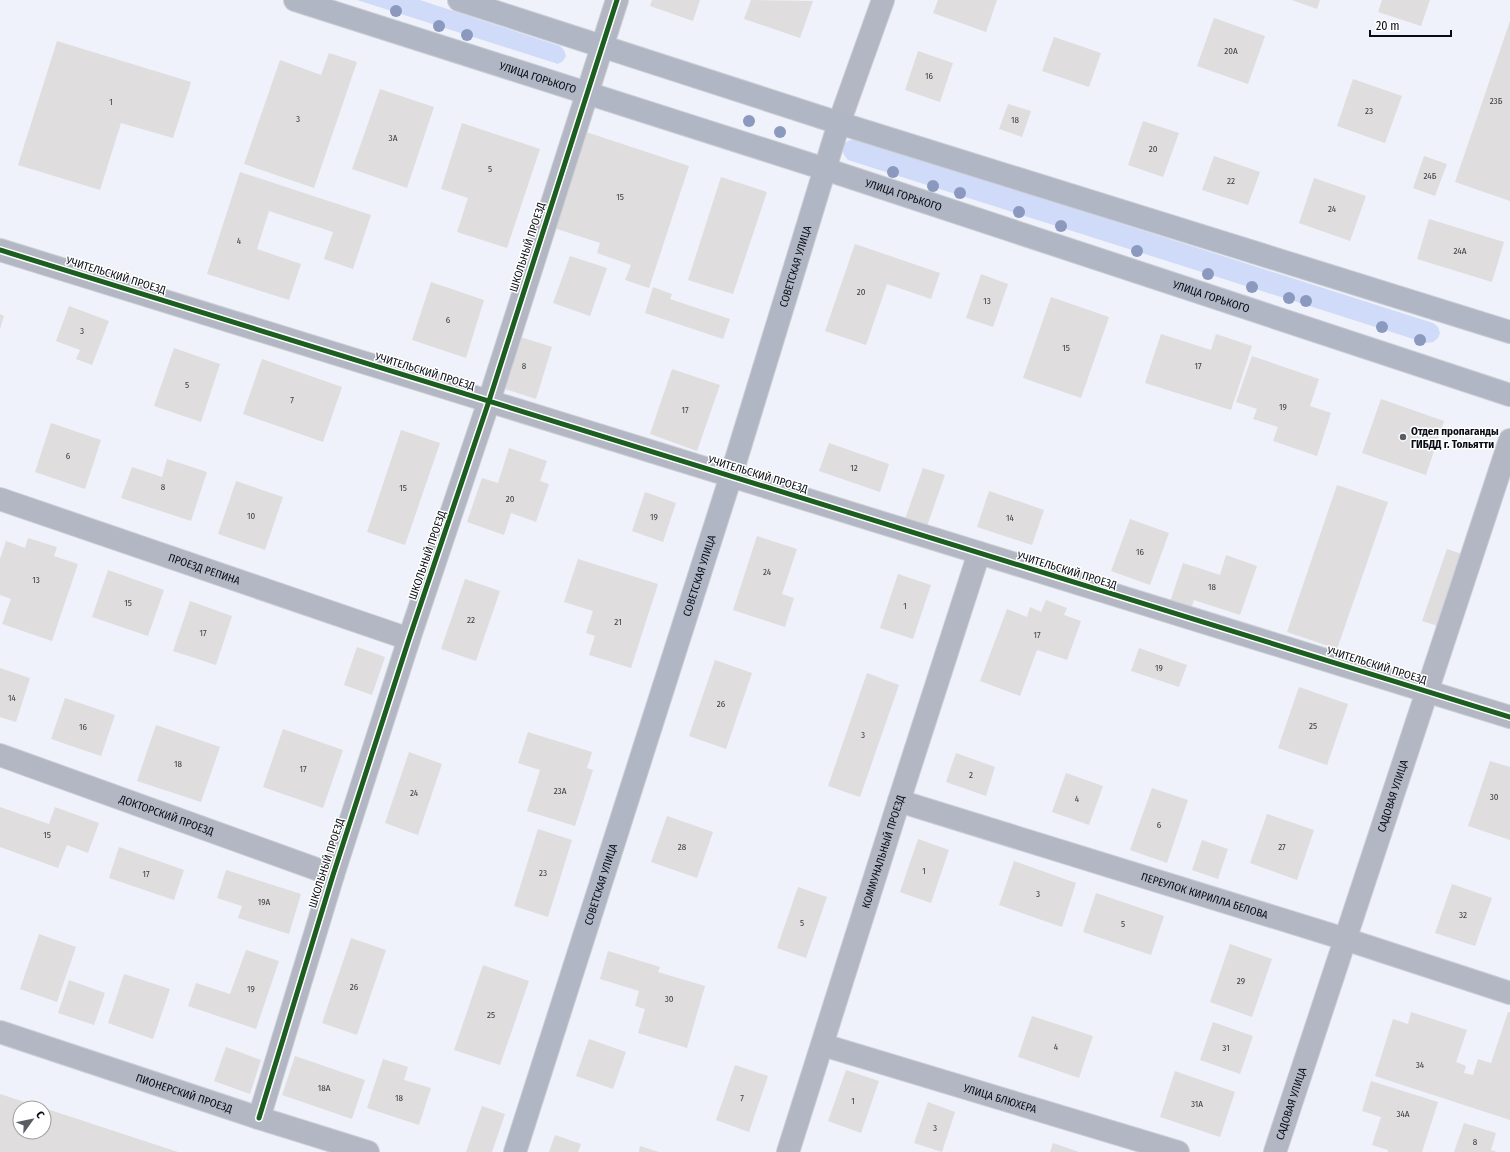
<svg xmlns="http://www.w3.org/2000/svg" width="1510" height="1152" font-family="'Fira Sans Condensed',sans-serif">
  <rect width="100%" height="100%" fill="#eff2fa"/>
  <!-- green -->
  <g fill="#cfdbf8">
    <path d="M357,0H420L560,46L564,50L566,56L563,61L558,64Z"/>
    <path d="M856,139L1433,323L1438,327L1440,333L1438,338L1433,342L1426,343L848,160C838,149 841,141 856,139Z"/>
  </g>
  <!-- building -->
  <g fill="#dfdddd">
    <path d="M652,0H700L693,21L650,6Z"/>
    <path d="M751,0L813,1L800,38L744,19Z"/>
    <path d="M938,0H997L986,32L933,13Z"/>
    <path d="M1292,0H1320L1317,9Z"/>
    <path d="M1382,0H1430L1421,26L1378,12Z"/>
    <path d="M1214,18L1265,36L1248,84L1197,66Z"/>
    <path d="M1510,21V201L1455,182Z"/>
    <path d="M1054,37L1101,53L1089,87L1042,71Z"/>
    <path d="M57,41L191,82L173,138L121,123L100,190L18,165Z"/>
    <path d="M918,51L953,63L940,102L905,90Z"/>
    <path d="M329,53L357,62L314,188L244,164L280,60L321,75Z"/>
    <path d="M1353,79L1402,96L1385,143L1337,126Z"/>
    <path d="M380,89L434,107L407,188L352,169Z"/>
    <path d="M1008,104L1031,111L1022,137L999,129Z"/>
    <path d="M1143,121L1179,133L1163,177L1128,165Z"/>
    <path d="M462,123L540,149L507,248L457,232L468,198L441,189Z"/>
    <path d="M583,131L689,166L649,288L625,280L631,265L597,253L600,243L551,227Z"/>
    <path d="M1214,156L1260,172L1248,205L1202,190Z"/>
    <path d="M1424,156L1447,164L1435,196L1413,188Z"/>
    <path d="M240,172L371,215L353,269L324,259L333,232L269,211L257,249L301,264L289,300L207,274Z"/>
    <path d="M721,177L767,192L733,294L688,280Z"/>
    <path d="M1314,178L1366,196L1350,241L1299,223Z"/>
    <path d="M1429,219L1504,242L1492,282L1417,259Z"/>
    <path d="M855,244L940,273L931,299L887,284L866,345L825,331Z"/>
    <path d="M570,256L607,268L590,316L553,303Z"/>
    <path d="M981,274L1008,284L993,327L966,318Z"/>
    <path d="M431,282L484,300L466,358L412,340Z"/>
    <path d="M653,287L672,294L670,299L730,319L723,339L645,313Z"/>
    <path d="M1051,297L1109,317L1081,398L1023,378Z"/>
    <path d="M69,306L109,321L92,365L76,359L80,350L56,341Z"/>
    <path d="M0,314L4,316L0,329Z"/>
    <path d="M511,334L552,347L536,399L495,386Z"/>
    <path d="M1161,334L1211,350L1216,334L1252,346L1231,410L1145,383Z"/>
    <path d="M174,348L220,364L201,422L154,406Z"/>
    <path d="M1252,356L1319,379L1310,406L1331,413L1317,456L1273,441L1278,427L1253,419L1257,409L1236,402Z"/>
    <path d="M262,359L342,387L323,442L243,414Z"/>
    <path d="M672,369L720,385L697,451L650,434Z"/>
    <path d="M1381,399L1444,421L1426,475L1362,453Z"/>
    <path d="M51,423L101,440L85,489L35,472Z"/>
    <path d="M401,430L440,443L405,545L367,532Z"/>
    <path d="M829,443L889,464L880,492L819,471Z"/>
    <path d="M509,448L547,461L540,481L549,484L536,522L511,513L504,535L467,522L482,478L498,483Z"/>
    <path d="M167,459L207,472L191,521L121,498L132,467L162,477Z"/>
    <path d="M923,468L945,475L927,526L905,519Z"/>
    <path d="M236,481L283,497L265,550L218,534Z"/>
    <path d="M1337,485L1388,502L1337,649L1287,632Z"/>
    <path d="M989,491L1044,510L1032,545L977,527Z"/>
    <path d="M645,492L676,503L663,542L632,531Z"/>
    <path d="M1130,519L1169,533L1150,585L1111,571Z"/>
    <path d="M757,536L797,549L782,594L794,598L785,627L733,610Z"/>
    <path d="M28,538L57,547L54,556L78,564L52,641L2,624L11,599L0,595V559L6,541L25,548Z"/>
    <path d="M1447,549L1465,555L1441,627L1422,621Z"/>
    <path d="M1226,555L1257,566L1240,615L1194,600L1189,615L1168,608L1183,563L1220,575Z"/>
    <path d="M578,559L658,584L631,668L589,655L595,636L586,633L593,611L564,602Z"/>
    <path d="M108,570L164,590L148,636L92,617Z"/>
    <path d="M898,574L931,585L913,639L880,628Z"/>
    <path d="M465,579L500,591L476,661L441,649Z"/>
    <path d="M1046,600L1067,608L1064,615L1081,621L1067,660L1037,650L1020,696L980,681L1007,609L1027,617L1030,607L1041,612Z"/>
    <path d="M190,601L232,616L216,665L173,651Z"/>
    <path d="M357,647L385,657L372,695L344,685Z"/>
    <path d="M1139,648L1187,665L1179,687L1131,671Z"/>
    <path d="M715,660L752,673L726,749L689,736Z"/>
    <path d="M0,668L30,678L16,722L0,717Z"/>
    <path d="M867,673L899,685L860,797L828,786Z"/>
    <path d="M1299,687L1348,704L1327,765L1278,748Z"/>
    <path d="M65,698L115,715L101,756L51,739Z"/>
    <path d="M156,725L220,747L201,802L137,781Z"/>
    <path d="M283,729L343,750L323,808L263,787Z"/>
    <path d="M528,732L592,752L587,768L593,770L575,826L527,811L540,770L518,763Z"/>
    <path d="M409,752L442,764L418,835L385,823Z"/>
    <path d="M956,753L995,767L986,796L946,782Z"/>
    <path d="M1490,761L1510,767V840L1468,826Z"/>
    <path d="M1066,773L1103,786L1089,825L1052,812Z"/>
    <path d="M1152,788L1188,800L1167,863L1130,850Z"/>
    <path d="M0,807L49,824L55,807L99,823L88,853L67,845L58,868L0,847Z"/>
    <path d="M1267,814L1314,830L1297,880L1250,863Z"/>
    <path d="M667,816L713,832L697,878L651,862Z"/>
    <path d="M538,829L572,840L548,917L514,906Z"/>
    <path d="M918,839L949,850L931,903L900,892Z"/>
    <path d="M1202,840L1228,849L1218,879L1192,870Z"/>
    <path d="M119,847L184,870L174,900L109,878Z"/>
    <path d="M1014,861L1076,883L1062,927L999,905Z"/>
    <path d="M226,870L301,894L289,934L238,918L242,906L217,898Z"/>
    <path d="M1452,884L1492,898L1475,946L1435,933Z"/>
    <path d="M798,887L827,897L806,958L777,948Z"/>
    <path d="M1096,893L1164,916L1151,955L1083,932Z"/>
    <path d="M39,934L76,947L57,1002L20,989Z"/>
    <path d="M351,938L386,950L357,1035L322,1023Z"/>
    <path d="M1230,944L1272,959L1252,1017L1210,1002Z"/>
    <path d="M246,950L279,961L256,1029L188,1006L196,983L230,994Z"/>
    <path d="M608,951L660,967L658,972L705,986L687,1048L638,1033L645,1009L635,1006L639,991L600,979Z"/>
    <path d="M483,965L529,981L500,1065L454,1050Z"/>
    <path d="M124,974L170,989L153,1039L108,1023Z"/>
    <path d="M69,980L105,993L94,1025L58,1013Z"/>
    <path d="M1411,1012L1467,1030L1456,1062L1466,1066L1464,1073L1473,1075L1478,1059L1491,1063L1508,1012H1510V1120L1375,1076L1393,1019L1408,1024Z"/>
    <path d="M1032,1016L1093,1036L1079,1078L1018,1057Z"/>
    <path d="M1213,1022L1253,1036L1240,1074L1200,1060Z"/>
    <path d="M589,1039L626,1052L613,1089L576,1076Z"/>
    <path d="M226,1047L261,1060L250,1094L214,1081Z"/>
    <path d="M295,1056L365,1080L352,1119L282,1095Z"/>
    <path d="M383,1059L408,1067L404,1080L431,1088L419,1125L367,1108Z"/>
    <path d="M735,1065L768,1076L749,1132L716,1120Z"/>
    <path d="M846,1070L879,1081L861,1133L828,1121Z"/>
    <path d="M1175,1071L1235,1092L1220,1137L1160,1117Z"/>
    <path d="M1371,1081L1438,1102L1422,1152H1388V1150L1372,1145L1381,1117L1362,1111Z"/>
    <path d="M0,1094L43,1108H20V1132H44V1108L178,1152H0Z"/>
    <path d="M928,1102L955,1112L942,1152L914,1143Z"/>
    <path d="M482,1106L505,1114L492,1152H466Z"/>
    <path d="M1464,1123L1496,1133L1491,1150L1497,1152H1454Z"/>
    <path d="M555,1135L581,1144L578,1152H549Z"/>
    <path d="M1053,1143L1079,1152H1050Z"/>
    <path d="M640,1146L659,1152H639Z"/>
  </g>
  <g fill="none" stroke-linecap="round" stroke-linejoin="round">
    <!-- street casing -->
    <g stroke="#cbced4" stroke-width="24">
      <g id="street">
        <path d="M839,123L883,0"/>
        <path d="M0,250L1510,717"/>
        <path id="s1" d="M0,499L409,639"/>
        <path id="s2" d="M0,755L333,875"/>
        <path id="s3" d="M899,801L1345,939L1510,993"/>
        <path id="s4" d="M0,1032L259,1118L368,1152"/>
        <path id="s5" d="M823,1045L1178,1152"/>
        <path d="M259,1118L333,875L409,639L489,401L617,0"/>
        <path id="s6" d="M788,1152L899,801L979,553"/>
        <path id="s7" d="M1275,1152L1510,440"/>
      </g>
    </g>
    <!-- secondary casing -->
    <g stroke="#cbced4" stroke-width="24">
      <g id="secondary">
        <path id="s8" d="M295,0L825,169L1510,395"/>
        <path d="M459,0L839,123L1510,332"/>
        <path id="s9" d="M515,1152L731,476L839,123"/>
      </g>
    </g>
    <!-- street -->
    <use href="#street" stroke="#b3b7c4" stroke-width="22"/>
    <!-- secondary -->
    <use href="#secondary" stroke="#b1b6c5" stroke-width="22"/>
    <!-- cycleway casing -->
    <g stroke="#fff" stroke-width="8">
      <g id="cycleway">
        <path d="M0,250L1510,717"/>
        <path d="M259,1118L333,875L409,639L489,401L617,0"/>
      </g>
    </g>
    <!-- cycleway -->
    <use href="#cycleway" stroke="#1b5e20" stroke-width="5"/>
  </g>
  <!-- trees -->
  <g fill="#8b99bf">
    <circle cx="396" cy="11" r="6"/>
    <circle cx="439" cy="26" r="6"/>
    <circle cx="467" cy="35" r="6"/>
    <circle cx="749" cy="121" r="6"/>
    <circle cx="780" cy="132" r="6"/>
    <circle cx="893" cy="172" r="6"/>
    <circle cx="933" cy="186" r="6"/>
    <circle cx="960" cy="193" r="6"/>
    <circle cx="1019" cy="212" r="6"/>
    <circle cx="1061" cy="226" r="6"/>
    <circle cx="1137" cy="251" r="6"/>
    <circle cx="1208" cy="274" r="6"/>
    <circle cx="1252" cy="287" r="6"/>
    <circle cx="1289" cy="298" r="6"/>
    <circle cx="1306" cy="301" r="6"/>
    <circle cx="1382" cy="327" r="6"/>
    <circle cx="1420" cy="340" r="6"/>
  </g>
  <!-- markers -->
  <circle fill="#5a5c64" stroke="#fff" stroke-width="1.5" cx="1403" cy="437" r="4"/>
  <g text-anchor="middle" stroke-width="3" stroke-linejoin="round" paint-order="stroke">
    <!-- number labels -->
    <g font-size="9" fill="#3e4046">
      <text x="1231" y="54">20А</text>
      <text x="929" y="79">16</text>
      <text x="1496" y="104">23Б</text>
      <text x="111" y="105">1</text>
      <text x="1369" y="114">23</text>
      <text x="298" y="122">3</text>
      <text x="1015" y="123">18</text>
      <text x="393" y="141">3А</text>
      <text x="1153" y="152">20</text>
      <text x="490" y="172">5</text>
      <text x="1430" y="179">24Б</text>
      <text x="1231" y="184">22</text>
      <text x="620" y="200">15</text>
      <text x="1332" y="212">24</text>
      <text x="239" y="244">4</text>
      <text x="1460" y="254">24А</text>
      <text x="861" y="295">20</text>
      <text x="987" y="304">13</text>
      <text x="448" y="323">6</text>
      <text x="82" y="334">3</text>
      <text x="1066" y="351">15</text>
      <text x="524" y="369">8</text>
      <text x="1198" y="369">17</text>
      <text x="187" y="388">5</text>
      <text x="292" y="403">7</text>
      <text x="1283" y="410">19</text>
      <text x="685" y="413">17</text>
      <text x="68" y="459">6</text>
      <text x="854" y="471">12</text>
      <text x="163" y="490">8</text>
      <text x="403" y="491">15</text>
      <text x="510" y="502">20</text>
      <text x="251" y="519">10</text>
      <text x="654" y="520">19</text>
      <text x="1010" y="521">14</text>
      <text x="1140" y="555">16</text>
      <text x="767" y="575">24</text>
      <text x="36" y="583">13</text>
      <text x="1212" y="590">18</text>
      <text x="128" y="606">15</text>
      <text x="905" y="609">1</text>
      <text x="471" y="623">22</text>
      <text x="618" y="625">21</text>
      <text x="203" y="636">17</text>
      <text x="1037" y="638">17</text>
      <text x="1159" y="671">19</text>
      <text x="12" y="701">14</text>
      <text x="721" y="707">26</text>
      <text x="1313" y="729">25</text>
      <text x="83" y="730">16</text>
      <text x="863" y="738">3</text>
      <text x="178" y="767">18</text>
      <text x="303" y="772">17</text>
      <text x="971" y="778">2</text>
      <text x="560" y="794">23А</text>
      <text x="414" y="796">24</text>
      <text x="1494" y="800">30</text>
      <text x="1077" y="802">4</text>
      <text x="1159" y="828">6</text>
      <text x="47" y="838">15</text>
      <text x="682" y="850">28</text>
      <text x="1282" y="850">27</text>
      <text x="924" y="874">1</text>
      <text x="543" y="876">23</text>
      <text x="146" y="877">17</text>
      <text x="1038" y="897">3</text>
      <text x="264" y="905">19А</text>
      <text x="1463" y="918">32</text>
      <text x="802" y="926">5</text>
      <text x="1123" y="927">5</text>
      <text x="1241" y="984">29</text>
      <text x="354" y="990">26</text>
      <text x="251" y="992">19</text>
      <text x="669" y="1002">30</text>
      <text x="491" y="1018">25</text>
      <text x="1056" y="1050">4</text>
      <text x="1226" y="1051">31</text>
      <text x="1420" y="1068">34</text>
      <text x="324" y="1091">18А</text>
      <text x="399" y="1101">18</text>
      <text x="742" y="1101">7</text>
      <text x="853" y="1104">1</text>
      <text x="1197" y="1107">31А</text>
      <text x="1403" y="1117">34А</text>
      <text x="935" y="1131">3</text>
      <text x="1475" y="1145">8</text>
    </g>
    <!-- street labels -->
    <g font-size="11" fill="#090c14" stroke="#fff">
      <text dy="4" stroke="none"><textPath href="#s8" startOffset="255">УЛИЦА ГОРЬКОГО</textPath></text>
      <text dy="4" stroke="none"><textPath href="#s8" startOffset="639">УЛИЦА ГОРЬКОГО</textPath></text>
      <text transform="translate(527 247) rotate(-72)" y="4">ШКОЛЬНЫЙ ПРОЕЗД</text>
      <text dy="4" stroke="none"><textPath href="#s9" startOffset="929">СОВЕТСКАЯ УЛИЦА</textPath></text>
      <text transform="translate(116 275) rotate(17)" y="4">УЧИТЕЛЬСКИЙ ПРОЕЗД</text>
      <text dy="4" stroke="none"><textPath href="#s8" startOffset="963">УЛИЦА ГОРЬКОГО</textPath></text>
      <text transform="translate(425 371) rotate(17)" y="4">УЧИТЕЛЬСКИЙ ПРОЕЗД</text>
      <text transform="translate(758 474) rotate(17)" y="4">УЧИТЕЛЬСКИЙ ПРОЕЗД</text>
      <text transform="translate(427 555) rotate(-71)" y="4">ШКОЛЬНЫЙ ПРОЕЗД</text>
      <text dy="4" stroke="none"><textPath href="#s1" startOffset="216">ПРОЕЗД РЕПИНА</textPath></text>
      <text transform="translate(1067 570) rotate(17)" y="4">УЧИТЕЛЬСКИЙ ПРОЕЗД</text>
      <text dy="4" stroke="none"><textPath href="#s9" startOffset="605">СОВЕТСКАЯ УЛИЦА</textPath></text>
      <text transform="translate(1377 665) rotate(17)" y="4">УЧИТЕЛЬСКИЙ ПРОЕЗД</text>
      <text dy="4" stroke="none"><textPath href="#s7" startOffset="375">САДОВАЯ УЛИЦА</textPath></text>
      <text dy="4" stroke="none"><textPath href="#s2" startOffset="177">ДОКТОРСКИЙ ПРОЕЗД</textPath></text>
      <text dy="4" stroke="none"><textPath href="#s6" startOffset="315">КОММУНАЛЬНЫЙ ПРОЕЗД</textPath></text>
      <text transform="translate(326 863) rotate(-72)" y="4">ШКОЛЬНЫЙ ПРОЕЗД</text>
      <text dy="4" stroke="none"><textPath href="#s9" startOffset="281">СОВЕТСКАЯ УЛИЦА</textPath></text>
      <text dy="4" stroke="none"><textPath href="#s3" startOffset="320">ПЕРЕУЛОК КИРИЛЛА БЕЛОВА</textPath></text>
      <text dy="4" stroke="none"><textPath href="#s4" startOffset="194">ПИОНЕРСКИЙ ПРОЕЗД</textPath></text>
      <text dy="4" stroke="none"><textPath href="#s5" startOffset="185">УЛИЦА БЛЮХЕРА</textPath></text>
      <text dy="4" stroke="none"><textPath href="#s7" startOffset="51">САДОВАЯ УЛИЦА</textPath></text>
    </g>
    <!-- poi labels -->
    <g font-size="11" font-weight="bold" fill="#090c14" stroke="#fff" text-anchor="start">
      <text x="1411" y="435">Отдел пропаганды<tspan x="1411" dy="13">ГИБДД г. Тольятти</tspan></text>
    </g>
  </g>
  <!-- north arrow -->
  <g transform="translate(32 1120) rotate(57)"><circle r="19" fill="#ffffff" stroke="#9d9ea1"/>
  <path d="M0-3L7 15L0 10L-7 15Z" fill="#5a5c64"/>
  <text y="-6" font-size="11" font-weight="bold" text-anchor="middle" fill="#090c14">С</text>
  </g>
  <!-- scale -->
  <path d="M1370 30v6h81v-6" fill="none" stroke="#090c14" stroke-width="2"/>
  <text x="1376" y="30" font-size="12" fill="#090c14" stroke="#ffffff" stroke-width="3" paint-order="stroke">20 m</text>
</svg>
